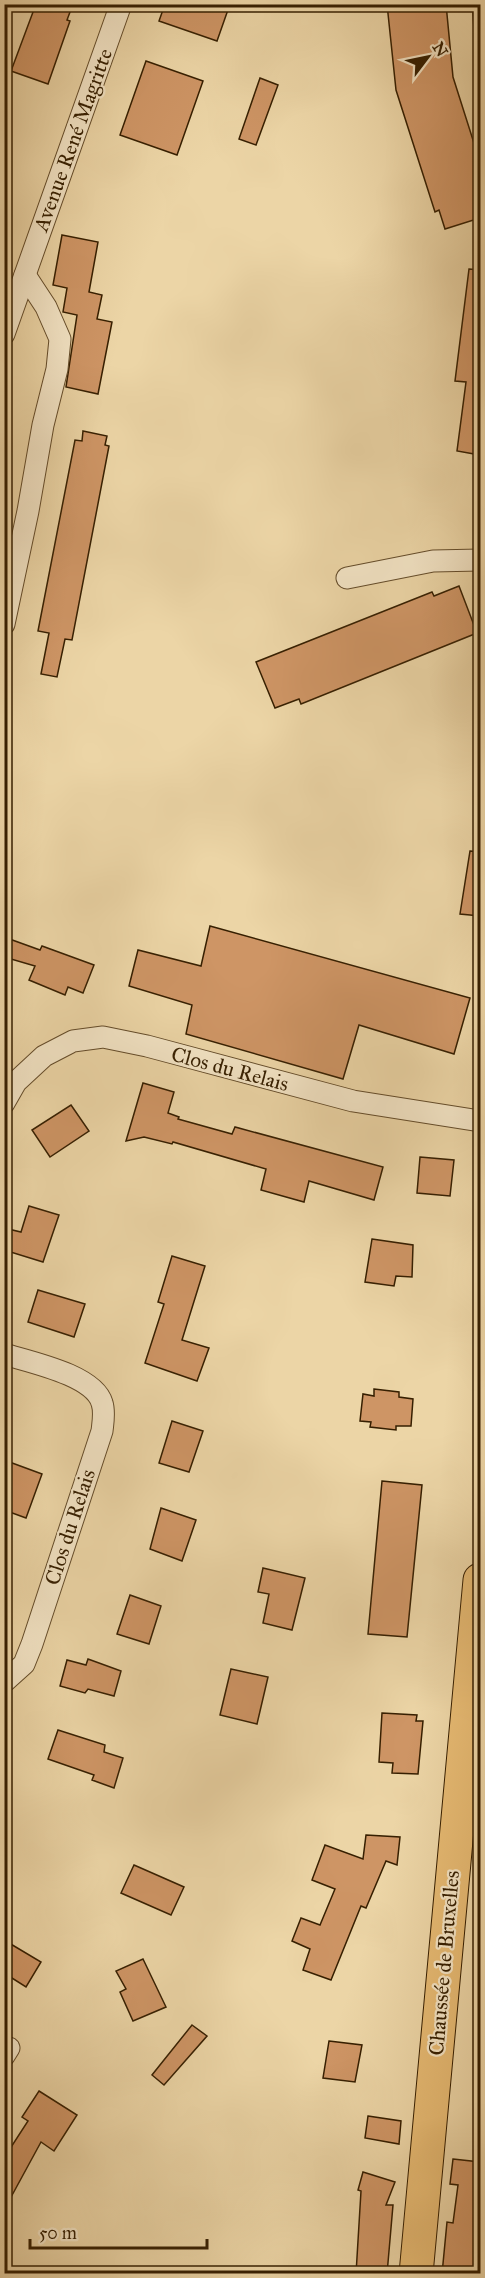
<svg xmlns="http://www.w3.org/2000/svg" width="485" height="2278" font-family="'IM FELL Great Primer',serif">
  <rect width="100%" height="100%" fill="#ecd5a6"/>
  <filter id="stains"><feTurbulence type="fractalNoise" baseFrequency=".00333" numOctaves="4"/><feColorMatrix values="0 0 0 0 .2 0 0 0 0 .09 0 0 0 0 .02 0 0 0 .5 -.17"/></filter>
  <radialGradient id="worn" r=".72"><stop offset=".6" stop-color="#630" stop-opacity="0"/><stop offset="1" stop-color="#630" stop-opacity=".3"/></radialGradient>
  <!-- building -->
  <g fill="#ce9565" stroke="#361f01" stroke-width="1.5">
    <path d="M36,4H73L67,20L70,21L48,84L11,71Z"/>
    <path d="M165,4H230L217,41L159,21Z"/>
    <path d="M387,4H446L453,77L480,162V218L445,229L439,210L435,212L396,90Z"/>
    <path d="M146,61L203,81L177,155L120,135Z"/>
    <path d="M260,78L278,85L256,145L239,139Z"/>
    <path d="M62,235L98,242L89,292L102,295L97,319L112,322L98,394L66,387L77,315L63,312L67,288L53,285Z"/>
    <path d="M469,269L480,270V455L457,451L466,382L455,381Z"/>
    <path d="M83,431L107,436L105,445L109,446L72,640L65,639L57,677L41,674L49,633L38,631L75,440L82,441Z"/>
    <path d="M459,586L477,633L301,704L299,699L275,708L256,662L432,592L434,596Z"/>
    <path d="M470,851L480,852V916L460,914Z"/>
    <path d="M210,926L470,998L454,1054L359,1025L343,1079L186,1034L192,1005L129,986L138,950L201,966Z"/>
    <path d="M4,937L40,950L42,946L94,965L83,993L68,987L65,995L29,980L35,966L4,957Z"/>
    <path d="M143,1083L174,1092L168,1113L179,1117L178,1119L232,1134L235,1127L383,1167L374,1200L309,1181L304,1202L261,1190L266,1169L173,1142L172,1144L144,1137L126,1141Z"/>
    <path d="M71,1105L89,1131L50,1157L32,1130Z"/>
    <path d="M420,1157L454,1160L450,1196L417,1193Z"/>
    <path d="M29,1206L59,1215L43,1262L4,1250V1228L21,1232Z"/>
    <path d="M372,1239L413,1245L412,1277L396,1276L394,1286L365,1282Z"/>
    <path d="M172,1256L205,1266L182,1340L209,1348L197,1381L145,1363L164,1304L158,1302Z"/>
    <path d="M38,1290L85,1304L74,1337L28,1322Z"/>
    <path d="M374,1389L399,1392V1397L413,1399L411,1426H396V1430L370,1427L371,1422L360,1421L363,1394L374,1396Z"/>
    <path d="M172,1421L203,1431L189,1472L159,1463Z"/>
    <path d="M4,1460L42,1474L26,1518L4,1510Z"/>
    <path d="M382,1481L422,1485L407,1637L368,1634Z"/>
    <path d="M161,1508L196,1520L182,1561L150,1549Z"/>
    <path d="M263,1568L305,1578L292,1630L263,1623L269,1594L258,1592Z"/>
    <path d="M130,1595L161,1606L149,1644L117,1634Z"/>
    <path d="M88,1659L121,1671L114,1696L88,1689L85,1693L60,1686L67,1660L86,1665Z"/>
    <path d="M231,1669L268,1677L257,1724L220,1715Z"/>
    <path d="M382,1713L417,1715L416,1721H423L418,1774L392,1773L393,1763L379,1762Z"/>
    <path d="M58,1730L105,1745L104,1752L123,1758L114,1788L92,1780L94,1775L48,1759Z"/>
    <path d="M366,1835L400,1837L397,1865L386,1861L366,1908L361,1906L331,1980L303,1970L310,1949L292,1941L301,1918L320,1925L335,1889L312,1880L325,1845L363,1859Z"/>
    <path d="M134,1865L184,1887L171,1915L121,1893Z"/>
    <path d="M4,1940L41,1962L26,1987L4,1973Z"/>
    <path d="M143,1959L166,2007L133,2021L120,1992L126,1989L116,1971Z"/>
    <path d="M192,2025L207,2036L164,2085L152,2075Z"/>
    <path d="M329,2041L362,2045L355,2082L323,2078Z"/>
    <path d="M39,2091L77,2115L54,2151L41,2142L4,2210V2158L28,2121L22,2117Z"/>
    <path d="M368,2116L401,2121L399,2144L365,2138Z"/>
    <path d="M453,2159L480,2162V2274H442L447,2222L453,2223L458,2185L450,2184Z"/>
    <path d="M363,2172L395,2182L386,2205H393L387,2274H356L361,2191L358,2190Z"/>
  </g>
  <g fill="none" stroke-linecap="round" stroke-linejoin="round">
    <!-- lane casing -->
    <g stroke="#644c2a" stroke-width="13">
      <path id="lane" d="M478,4L480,33"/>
    </g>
    <!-- street casing -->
    <g stroke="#644c2a" stroke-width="23">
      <g id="street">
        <path d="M4,334L121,4"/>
        <path d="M347,578L433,561L480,560"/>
        <path d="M4,624L28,511L43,425L57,369L60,339L46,307L25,275"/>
        <path d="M4,1103L16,1082L44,1056L73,1041L103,1037L147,1046L353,1101L480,1121"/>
        <path d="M4,1354C30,1362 94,1375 102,1403C105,1412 103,1422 102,1431L32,1644L24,1664L4,1682"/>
        <path d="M4,2056L9,2048"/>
      </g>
    </g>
    <!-- primary casing -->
    <g stroke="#361f01" stroke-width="35">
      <path id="primary" d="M416,2274L480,1580"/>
    </g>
    <!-- lane -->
    <use href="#lane" stroke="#f3e4c5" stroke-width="10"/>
    <!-- street -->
    <use href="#street" stroke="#f3e4c5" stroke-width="21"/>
    <!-- primary -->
    <use href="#primary" stroke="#e6ba73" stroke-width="33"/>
  </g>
  <g text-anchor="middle" stroke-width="4.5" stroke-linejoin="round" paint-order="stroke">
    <!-- street labels -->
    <g font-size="21" fill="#361f01" stroke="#f3e4c5">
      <text transform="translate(73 140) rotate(-70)" y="7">Avenue René Magritte</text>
      <text transform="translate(230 1069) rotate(15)" y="7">Clos du Relais</text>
      <text transform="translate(70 1527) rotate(-72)" y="7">Clos du Relais</text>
      <text transform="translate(444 1963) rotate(-85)" y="7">Chaussée de Bruxelles</text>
    </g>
  </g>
  <!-- margin -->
  <rect width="485" height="2278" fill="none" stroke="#ecd5a6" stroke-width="24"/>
  <rect x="6" y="6" width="473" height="2266" fill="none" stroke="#361f01" stroke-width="3"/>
  <rect x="12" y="12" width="461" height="2254" fill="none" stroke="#361f01" stroke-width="1.5"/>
  <!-- north arrow -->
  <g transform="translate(428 57) rotate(58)" stroke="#f3e4c5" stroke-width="4.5" paint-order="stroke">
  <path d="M0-4.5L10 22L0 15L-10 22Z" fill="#361f01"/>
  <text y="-9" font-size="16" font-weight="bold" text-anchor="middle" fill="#361f01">N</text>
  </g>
  <!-- scale -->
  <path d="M30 2239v9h177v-9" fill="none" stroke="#361f01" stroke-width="3"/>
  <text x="39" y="2239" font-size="18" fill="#361f01" stroke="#f3e4c5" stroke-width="4.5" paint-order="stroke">50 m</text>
  <rect width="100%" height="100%" filter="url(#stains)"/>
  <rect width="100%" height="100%" fill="url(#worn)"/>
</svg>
